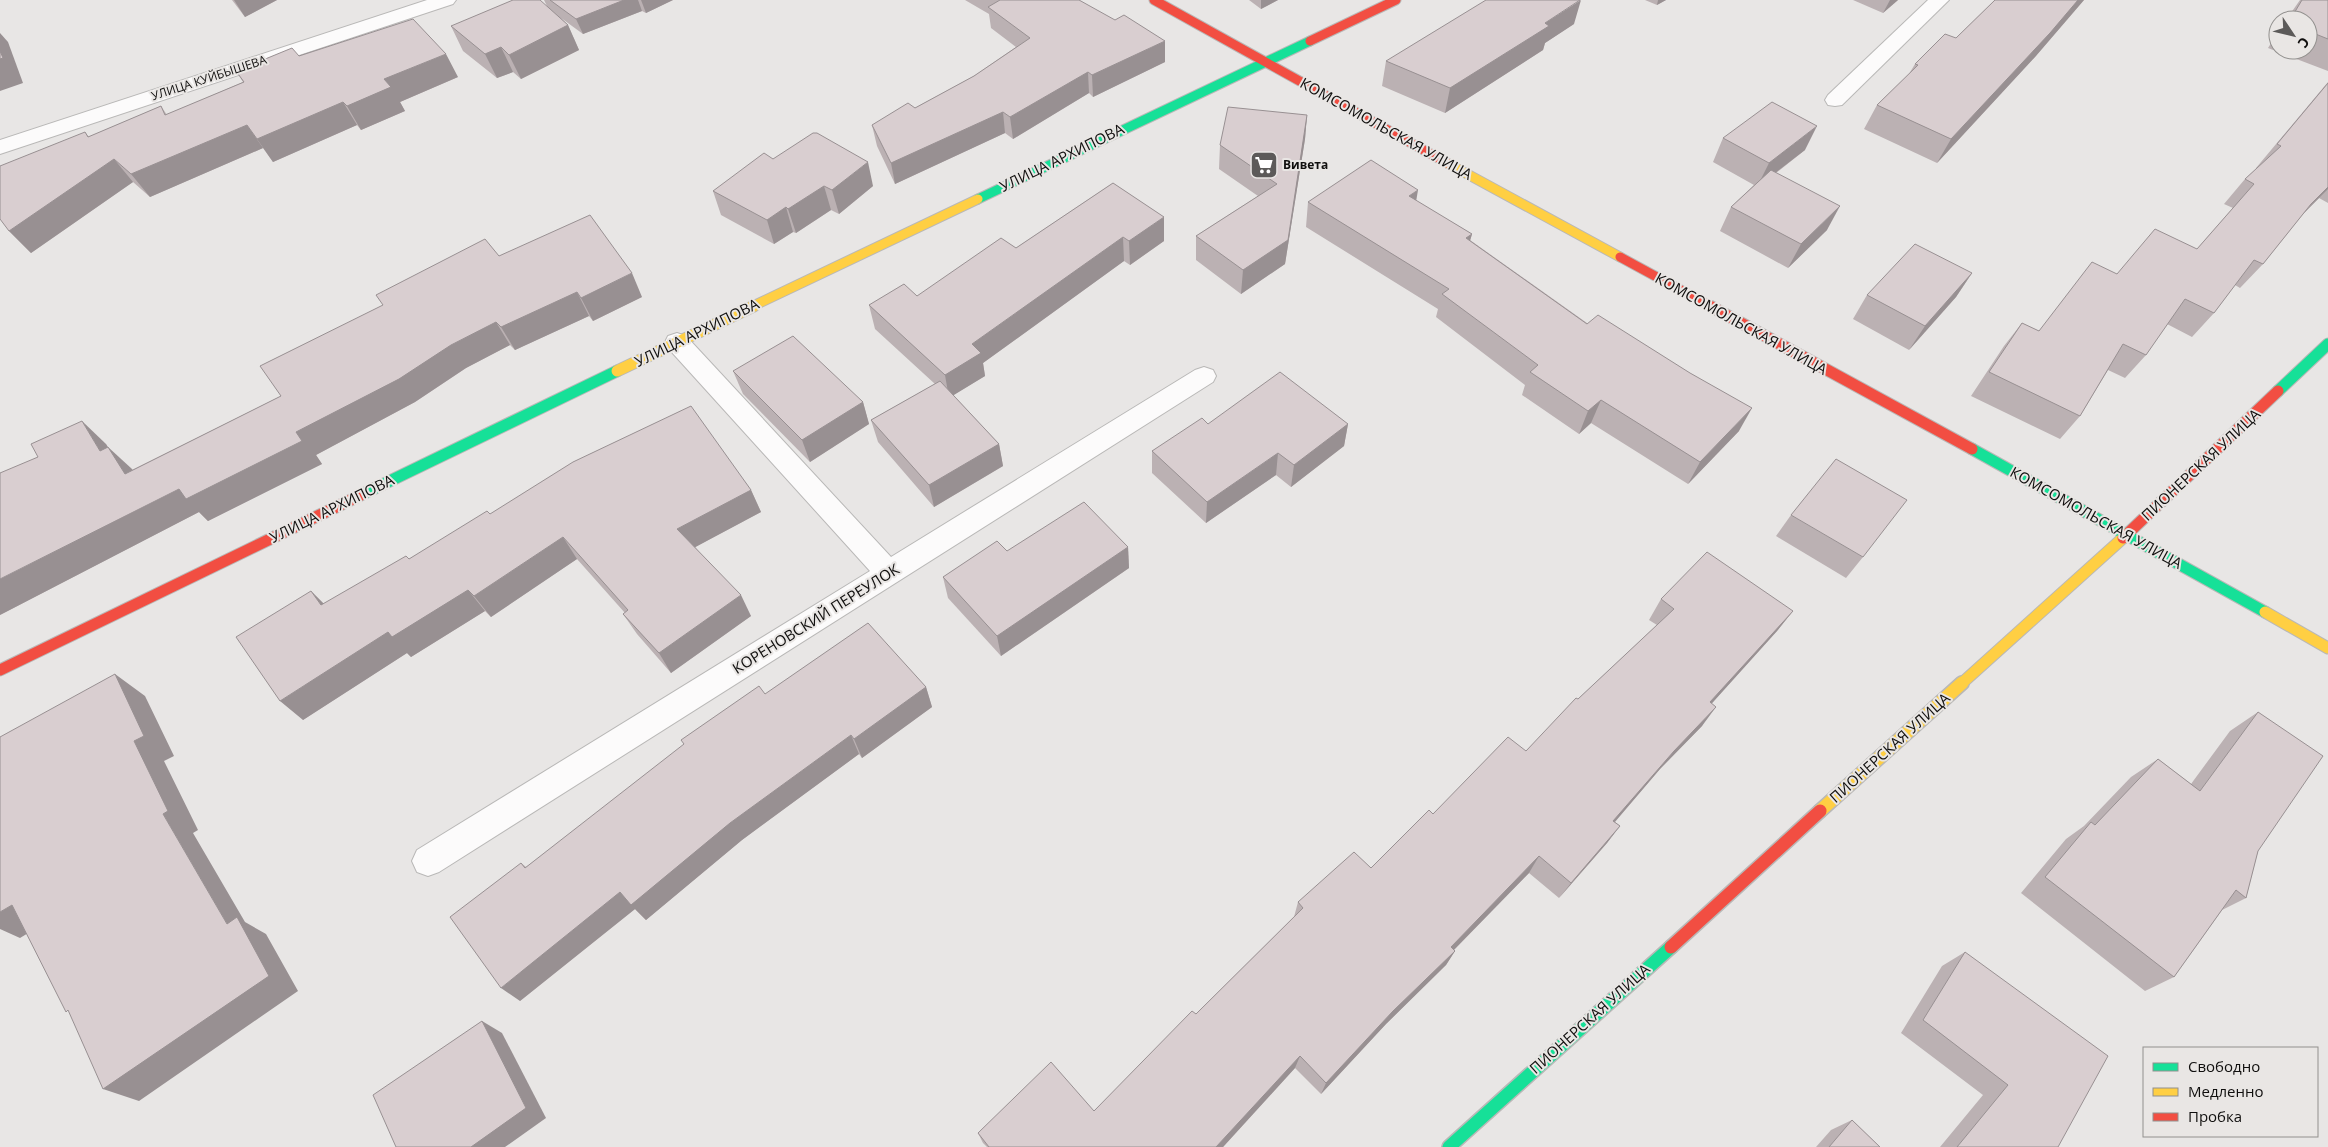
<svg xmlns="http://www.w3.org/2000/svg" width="2328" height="1147" font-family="'Open Sans',sans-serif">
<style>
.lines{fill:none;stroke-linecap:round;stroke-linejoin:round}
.street-casing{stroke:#b9b8b7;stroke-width:2}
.fast-far2-casing{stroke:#b9b8b7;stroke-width:11}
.fast-far1-casing{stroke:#b9b8b7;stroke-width:13}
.fast-casing{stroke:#b9b8b7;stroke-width:16}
.slow-far2-casing{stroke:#b9b8b7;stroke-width:11}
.slow-far1-casing{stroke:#b9b8b7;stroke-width:13}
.slow-casing{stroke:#b9b8b7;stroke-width:16}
.jam-far2-casing{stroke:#b9b8b7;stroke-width:11}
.jam-far1-casing{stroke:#b9b8b7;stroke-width:13}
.jam-casing{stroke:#b9b8b7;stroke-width:16}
.street{fill:#fcfbfb;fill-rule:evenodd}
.fast-far2{stroke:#16e098;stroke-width:9}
.fast-far1{stroke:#16e098;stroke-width:11}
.fast{stroke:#16e098;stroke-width:13}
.slow-far2{stroke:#ffcf43;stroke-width:9}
.slow-far1{stroke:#ffcf43;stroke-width:11}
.slow{stroke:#ffcf43;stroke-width:13}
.jam-far2{stroke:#f24e42;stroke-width:9}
.jam-far1{stroke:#f24e42;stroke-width:11}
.jam{stroke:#f24e42;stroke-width:13}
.wall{fill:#bbb1b3}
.shaded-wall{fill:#989092}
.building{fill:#d9ced0;stroke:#989092}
.labels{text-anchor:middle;stroke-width:4;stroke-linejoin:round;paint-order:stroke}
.far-street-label{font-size:12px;fill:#100f0e;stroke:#e9e6e4}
.far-poi-label{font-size:12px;font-weight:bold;fill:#100f0e;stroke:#e9e6e4;text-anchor:start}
.street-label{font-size:15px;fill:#100f0e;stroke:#e9e6e4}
</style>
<rect width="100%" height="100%" fill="#e8e6e5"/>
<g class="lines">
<g class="street-casing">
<g id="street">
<polygon points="427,0 456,0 453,4 0,154 0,140"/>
<polygon points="1928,0 1949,0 1842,105 1835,106 1828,105 1825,100 1828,95"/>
<polygon points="677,333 686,336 891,557 1195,370 1204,367 1213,370 1216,376 1213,382 439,872 428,876 417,872 412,861 417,850 870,571 668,348 665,342 668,336"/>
</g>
</g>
<g class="fast-far2-casing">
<polyline id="fast-far2" points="978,199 1310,41"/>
</g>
<g class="fast-far1-casing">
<g id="fast-far1">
<polyline points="2278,391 2328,344"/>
<polyline points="1972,449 2265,612"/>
<polyline points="363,494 617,371"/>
</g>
</g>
<g class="fast-casing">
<polyline id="fast" points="1449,1147 1671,947"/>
</g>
<g class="slow-far2-casing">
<g id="slow-far2">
<polyline points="1447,163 1620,257"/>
<polyline points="751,307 978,199"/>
</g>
</g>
<g class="slow-far1-casing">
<g id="slow-far1">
<polyline points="617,371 754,306"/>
<polyline points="2265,612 2328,648"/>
<polyline points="1961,684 2123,538"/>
</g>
</g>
<g class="slow-casing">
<polyline id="slow" points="1820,811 1962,683"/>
</g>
<g class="jam-far2-casing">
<g id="jam-far2">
<polyline points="1154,0 1447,163"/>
<polyline points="1310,41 1396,0"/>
<polyline points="1620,257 1712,307"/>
</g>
</g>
<g class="jam-far1-casing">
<g id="jam-far1">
<polyline points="1710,306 1972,449"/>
<polyline points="2123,538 2278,391"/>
<polyline points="0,670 363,494"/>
</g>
</g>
<g class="jam-casing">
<polyline id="jam" points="1671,947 1820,811"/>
</g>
<use href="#street" class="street"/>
<use href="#fast-far2" class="fast-far2"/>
<use href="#fast-far1" class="fast-far1"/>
<use href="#fast" class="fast"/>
<use href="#slow-far2" class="slow-far2"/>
<use href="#slow-far1" class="slow-far1"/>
<use href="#slow" class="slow"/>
<use href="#jam-far2" class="jam-far2"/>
<use href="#jam-far1" class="jam-far1"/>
<use href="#jam" class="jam"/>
</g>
<g class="wall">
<polygon points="232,0 277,0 245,17"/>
<polygon points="544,0 673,0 646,13 642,11 583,34 561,18 568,25 579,50 521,79 513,72 497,78 463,51 451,26 547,6"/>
<polygon points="965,0 1079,0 1165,62 1093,97 1089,93 1013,139 1005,133 895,184 877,146 872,125 915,108 974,76 1016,47 991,28 989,14"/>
<polygon points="1249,0 1278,0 1261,9"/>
<polygon points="1645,0 1666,0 1657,5"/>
<polygon points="1853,0 1898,0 1883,13"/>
<polygon points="1995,0 2084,0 2035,57 1937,163 1864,129 1877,105 1909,74 1915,64 1956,38"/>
<polygon points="2300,0 2328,0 2328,71 2268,48 2278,32 2278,50 2308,50 2308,20 2286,20"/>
<polygon points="1574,24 1545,43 1543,50 1445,113 1382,86 1386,61"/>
<polygon points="299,56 458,77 400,102 405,111 361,130 357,125 273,162 263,148 150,197 133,182 31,253 9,231 85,132 89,137 161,106 167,115 243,82 236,71"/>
<polygon points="2328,82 2328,203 2319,198 2303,214 2263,264 2240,288 2235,285 2214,313 2192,337 2167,324 2146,355 2125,378 2108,370 2080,416 2060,439 1971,396 2004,346 2022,323 2039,331 2117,274 2197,249 2233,208 2224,204 2245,179 2256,169 2256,168"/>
<polygon points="1307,115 1305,139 1285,264 1241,294 1196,260 1196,236 1258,196 1219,169 1220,145"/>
<polygon points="1723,138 1805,150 1776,173 1827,230 1788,268 1720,231 1731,207 1754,185 1713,162"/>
<polygon points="773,159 873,186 839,214 831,210 796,233 793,232 774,244 721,215 713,191"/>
<polygon points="1113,183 1164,241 1130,265 1124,261 983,363 985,376 953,395 999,444 1003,466 934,507 878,442 871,420 935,384 875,329 869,305 917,296 1016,248"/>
<polygon points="1416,201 1472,234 1470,240 1739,431 1688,484 1591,423 1579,434 1522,395 1525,385 1436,317 1438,309 1306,227 1308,202"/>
<polygon points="499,256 642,297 593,321 589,316 515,350 510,345 466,368 415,402 316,455 322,464 208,521 199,512 0,615 106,444 107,447 132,470 281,396"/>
<polygon points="1972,273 1956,297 1909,350 1853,319 1867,295"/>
<polygon points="733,371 863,402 869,424 810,462 743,394"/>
<polygon points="1208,424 1348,424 1344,446 1291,487 1276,475 1206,523 1152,473 1152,451"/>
<polygon points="751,490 761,512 695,547 751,616 671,673 637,634 623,614 625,613 577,559 491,617 485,611 411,657 407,653 303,720 311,591 324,604 409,559 490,514"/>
<polygon points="1791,515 1863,557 1846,578 1776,536"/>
<polygon points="1128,547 1129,568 1001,656 948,598 943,577"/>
<polygon points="1661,599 1793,611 1777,631 1711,704 1702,726 1660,769 1615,822 1620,826 1607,843 1559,898 1529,873 1454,950 1455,951 1446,965 1386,1024 1321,1094 1295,1068 1223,1147 987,1147 983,1143 978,1133 1094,1111 1196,1014 1294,917 1298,902 1371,868 1433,814 1526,751 1578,699 1657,625 1649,620"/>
<polygon points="926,687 932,707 862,758 859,754 742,840 646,920 635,909 520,1001 521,863 526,867 765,694"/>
<polygon points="2258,712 2258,851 2246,898 2222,910 2174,977 2145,991 2021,893 2066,839 2084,826 2131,777 2158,759 2191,784 2230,731"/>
<polygon points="1965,952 2058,1147 1940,1147 1983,1095 1901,1033 1942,966"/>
<polygon points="1852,1120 1880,1147 1816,1147 1831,1130"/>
</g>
<g class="shaded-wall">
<polygon points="234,0 277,0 245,17"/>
<polygon points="624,0 638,0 642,11 583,34 576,19"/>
<polygon points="641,0 673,0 646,13"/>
<polygon points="1261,0 1278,0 1261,9"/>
<polygon points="1581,0 1574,24 1545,43 1543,50 1445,113 1450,88 1545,23"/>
<polygon points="1658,0 1666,0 1657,5"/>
<polygon points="1890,0 1898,0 1883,13"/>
<polygon points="2078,0 2084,0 2035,57 1937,163 1951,139"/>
<polygon points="568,25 579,50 521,79 509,55"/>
<polygon points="0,33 8,42 23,83 0,91"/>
<polygon points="1165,41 1165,62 1093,97 1092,75"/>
<polygon points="501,47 513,72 497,78 485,54"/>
<polygon points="446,54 458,77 400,102 405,111 361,130 347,106 384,79"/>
<polygon points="1088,72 1089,93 1013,139 1010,117"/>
<polygon points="343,102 357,125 273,162 257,139"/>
<polygon points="1003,112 1005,133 895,184 891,163"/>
<polygon points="1307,115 1305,139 1285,264 1241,294 1243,270"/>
<polygon points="247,125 263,148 150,197 131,174"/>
<polygon points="1817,126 1805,150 1757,187 1769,163"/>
<polygon points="114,159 133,182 31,253 9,231"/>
<polygon points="868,162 873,186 839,214 832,190"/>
<polygon points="824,186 831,210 796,233 788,209"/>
<polygon points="2328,187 2328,189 2288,229"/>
<polygon points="1418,190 1414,214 1409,196"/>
<polygon points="1840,206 1827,230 1788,268 1801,244"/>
<polygon points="786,207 793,232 774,244 767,220"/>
<polygon points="1164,217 1164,241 1130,265 1129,241"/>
<polygon points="1472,234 1465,258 1466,238"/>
<polygon points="1123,237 1124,261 983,363 985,376 949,398 945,375 972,344"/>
<polygon points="632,273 642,297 593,321 581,298"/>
<polygon points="1972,273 1956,297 1909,350 1925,326"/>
<polygon points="577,292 589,316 515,350 501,327"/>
<polygon points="496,322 510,345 466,368 415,402 316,455 322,464 208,521 199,512 0,615 0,579 179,489 296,432 451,345"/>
<polygon points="1601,400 1591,423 1579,434 1588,411"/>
<polygon points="863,402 869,424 810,462 802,440"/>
<polygon points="1752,408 1739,431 1688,484 1700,462"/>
<polygon points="82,421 106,444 124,473 100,451"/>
<polygon points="1348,424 1344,446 1291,487 1294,465"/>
<polygon points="999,444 1003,466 934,507 929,485"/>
<polygon points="108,447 132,469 149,496 125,474"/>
<polygon points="1278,453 1276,475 1206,523 1207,502"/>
<polygon points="751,490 761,512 688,551 677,529"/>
<polygon points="563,537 577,559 491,617 474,596"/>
<polygon points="1128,547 1129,568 1001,656 997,636"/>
<polygon points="468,590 485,611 411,657 407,653 303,720 280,701 388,632"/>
<polygon points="311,591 332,612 321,605"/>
<polygon points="741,595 751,616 671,673 659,653"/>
<polygon points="1793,611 1777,631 1696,721 1710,702"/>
<polygon points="115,674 145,696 174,756 164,761 198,830 193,833 245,922 266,934 298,991 139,1101 103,1089 227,924 163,814 134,741"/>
<polygon points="926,687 932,707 862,758 854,739"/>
<polygon points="1716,707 1702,726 1660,769 1601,838 1613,821 1674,751"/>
<polygon points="851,735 859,754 742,840 646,920 635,909 520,1001 501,988 620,892 730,823"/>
<polygon points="1620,826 1607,843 1559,898 1571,883"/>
<polygon points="1539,856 1529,873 1443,961 1451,947"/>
<polygon points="12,905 48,921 20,938 0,929 0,912"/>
<polygon points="1455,951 1446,965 1386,1024 1321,1094 1326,1083 1393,1011"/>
<polygon points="482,1021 502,1033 546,1118 505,1147 471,1147"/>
<polygon points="1300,1056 1295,1068 1223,1147 1216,1147"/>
</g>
<g class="building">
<polygon points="513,0 540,0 568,25 509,55 501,47 485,54 451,26"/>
<polygon points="550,0 624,0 576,19"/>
<polygon points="1000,0 1079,0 1115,20 1124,15 1165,41 1092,75 1088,72 1010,117 1003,112 891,163 872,125 908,103 915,108 974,76 1030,38 988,7"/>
<polygon points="1486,0 1580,0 1545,23 1549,26 1450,88 1386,61"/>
<polygon points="1995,0 2078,0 2050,33 1951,139 1877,105 1918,65 1915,64 1945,34 1956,38"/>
<polygon points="2302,0 2328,0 2328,39 2308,31 2308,20 2290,20"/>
<polygon points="413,19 446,54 384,79 391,87 347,106 343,102 257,139 247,125 131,174 114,159 9,231 0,219 0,166 85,132 88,137 161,106 165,115 244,82 236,71 292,48 299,56"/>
<polygon points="0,51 3,58 0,59"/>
<polygon points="2328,83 2328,187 2311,204 2263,264 2254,260 2214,313 2185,299 2146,355 2123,344 2080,416 1989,372 2022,323 2039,331 2092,262 2117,274 2155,229 2197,249 2254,184 2245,179 2281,146 2277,144"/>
<polygon points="1772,102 1817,126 1769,163 1723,138"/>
<polygon points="1228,107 1307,115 1288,240 1243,270 1196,236 1277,184 1220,145"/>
<polygon points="813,133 817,133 868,162 832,190 824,186 788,209 786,207 767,220 713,191 764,153 773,159"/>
<polygon points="1371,160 1418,190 1409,196 1472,234 1466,238 1587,324 1598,315 1690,373 1752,408 1700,462 1601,400 1588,411 1530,372 1538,365 1442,294 1449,289 1308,202"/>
<polygon points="1771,170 1840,206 1801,244 1731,207"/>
<polygon points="1113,183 1164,217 1129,241 1123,237 972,344 981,353 945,375 869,305 904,284 917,296 1001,238 1016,248"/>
<polygon points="590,215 632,273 581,298 577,292 501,327 496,322 451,345 399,379 296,432 302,441 186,499 179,489 0,579 0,473 38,457 31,444 82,421 100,451 108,447 125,474 281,396 260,366 383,305 376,295 485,239 499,256"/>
<polygon points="1915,244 1972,273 1925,326 1867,295"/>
<polygon points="793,336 863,402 802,440 733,371"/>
<polygon points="1280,372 1348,424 1294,465 1278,453 1207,502 1152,451 1202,418 1208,424"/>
<polygon points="940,381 999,444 929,485 871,420"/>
<polygon points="691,406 751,490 677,529 741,595 659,653 623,614 628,610 563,537 474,596 468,590 392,637 388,632 280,701 236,637 311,591 321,605 406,556 409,559 487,511 490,514 573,462"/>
<polygon points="1836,459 1907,500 1863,557 1791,515"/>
<polygon points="1084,502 1128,547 997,636 943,577 997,541 1007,551"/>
<polygon points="1707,552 1793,611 1710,702 1716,707 1674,751 1613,821 1620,826 1571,883 1539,856 1451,947 1455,951 1393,1011 1326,1083 1300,1056 1216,1147 989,1147 978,1133 1051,1062 1094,1111 1192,1011 1196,1014 1303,908 1298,902 1354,852 1371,868 1429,810 1433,814 1508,737 1526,751 1576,698 1578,699 1674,609 1661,599"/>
<polygon points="868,623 926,687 854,739 851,735 730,823 631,905 620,892 501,988 450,917 521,863 525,868 684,744 681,740 759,686 765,694"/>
<polygon points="115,674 144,736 134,741 168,811 163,814 227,924 237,917 269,976 103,1089 68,1010 66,1012 12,905 0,912 0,737"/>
<polygon points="2258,712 2323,756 2258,851 2246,898 2236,890 2174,977 2045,877 2091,822 2095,825 2158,759 2200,791"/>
<polygon points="1965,952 2108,1056 2058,1147 1957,1147 2008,1085 1923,1020"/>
<polygon points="482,1021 526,1108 471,1147 396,1147 373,1095"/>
<polygon points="1852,1120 1880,1147 1829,1147"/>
</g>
<defs>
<g id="supermarket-square" transform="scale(1.4375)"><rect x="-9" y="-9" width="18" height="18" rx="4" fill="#5c5a59" stroke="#e9e6e4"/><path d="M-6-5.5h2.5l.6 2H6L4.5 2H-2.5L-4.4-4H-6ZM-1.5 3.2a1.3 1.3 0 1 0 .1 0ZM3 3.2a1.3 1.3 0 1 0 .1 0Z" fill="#fff"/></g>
</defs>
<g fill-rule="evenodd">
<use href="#supermarket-square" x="1264" y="165"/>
</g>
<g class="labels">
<g class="far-street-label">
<text transform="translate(209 78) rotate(-18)" y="4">УЛИЦА КУЙБЫШЕВА</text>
</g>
<g class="far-poi-label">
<text x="1283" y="169">Вивета</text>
</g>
<g class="street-label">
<text transform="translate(1386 129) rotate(29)" y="5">КОМСОМОЛЬСКАЯ УЛИЦА</text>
<text transform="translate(1062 158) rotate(-26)" y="5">УЛИЦА АРХИПОВА</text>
<text transform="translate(1741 324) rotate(29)" y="5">КОМСОМОЛЬСКАЯ УЛИЦА</text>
<text transform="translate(697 333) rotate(-26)" y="5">УЛИЦА АРХИПОВА</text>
<text transform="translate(2201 465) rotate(-43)" y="5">ПИОНЕРСКАЯ УЛИЦА</text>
<text transform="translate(332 509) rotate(-26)" y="5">УЛИЦА АРХИПОВА</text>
<text transform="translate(2096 518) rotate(29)" y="5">КОМСОМОЛЬСКАЯ УЛИЦА</text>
<text transform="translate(816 619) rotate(-32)" y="5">КОРЕНОВСКИЙ ПЕРЕУЛОК</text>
<text transform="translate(1890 748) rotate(-42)" y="5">ПИОНЕРСКАЯ УЛИЦА</text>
<text transform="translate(1590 1019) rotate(-42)" y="5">ПИОНЕРСКАЯ УЛИЦА</text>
</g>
</g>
<rect x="2143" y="1047" width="175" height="90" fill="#e9e6e4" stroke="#92908e"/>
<rect x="2153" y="1063" width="25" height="8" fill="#16e098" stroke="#92908e"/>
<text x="2188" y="1072" font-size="15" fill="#100f0e">Свободно</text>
<rect x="2153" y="1088" width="25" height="8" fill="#ffcf43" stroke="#92908e"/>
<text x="2188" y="1097" font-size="15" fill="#100f0e">Медленно</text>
<rect x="2153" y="1113" width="25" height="8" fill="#f24e42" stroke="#92908e"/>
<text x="2188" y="1122" font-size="15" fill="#100f0e">Пробка</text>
<g transform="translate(2293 35) rotate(125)"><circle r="24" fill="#e9e6e4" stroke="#92908e"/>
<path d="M0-4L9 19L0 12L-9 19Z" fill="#5c5a59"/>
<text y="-8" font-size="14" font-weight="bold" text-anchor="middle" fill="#100f0e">С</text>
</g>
</svg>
